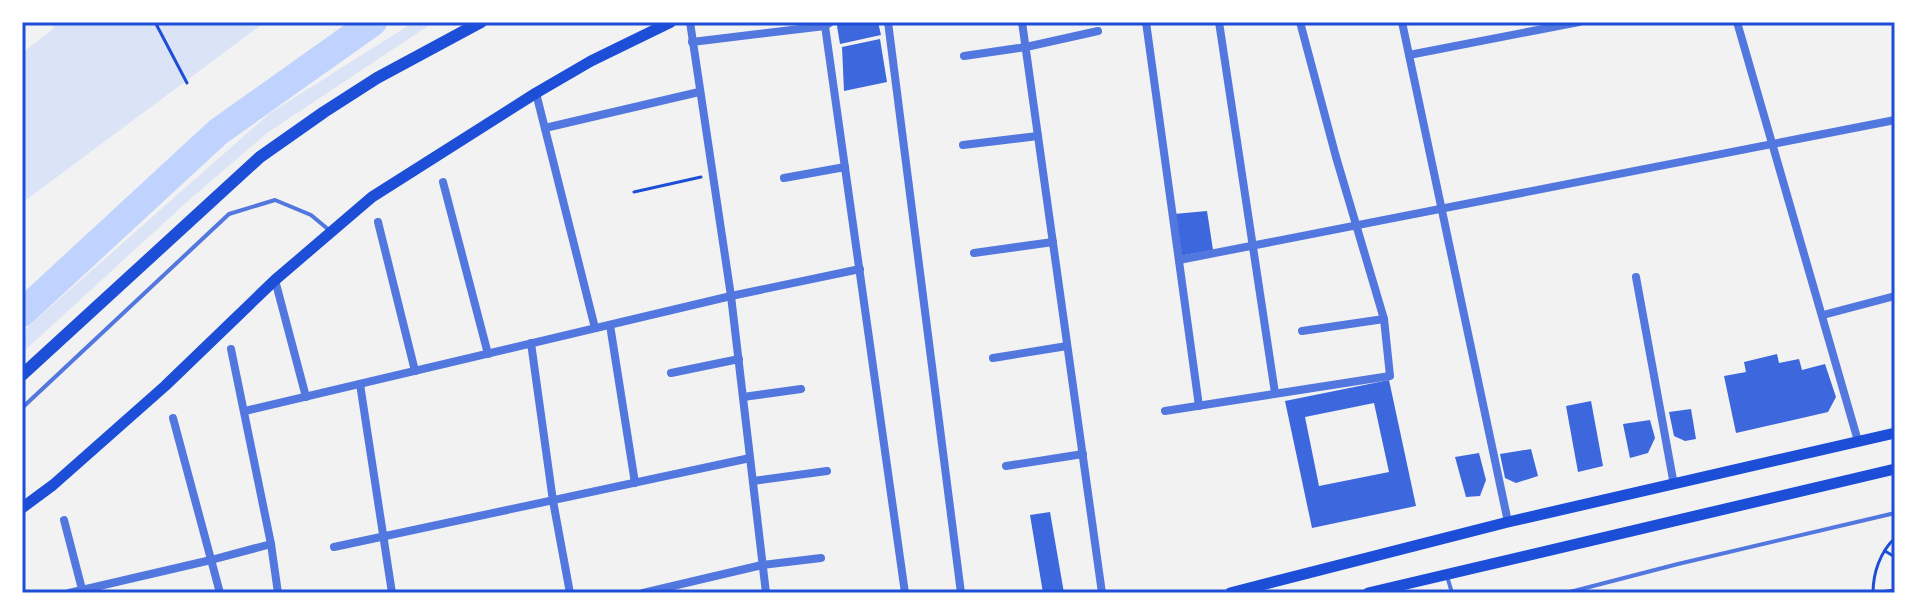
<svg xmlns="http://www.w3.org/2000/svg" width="1917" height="615" font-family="'Varela Round',sans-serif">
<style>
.green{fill:#dbe4f7}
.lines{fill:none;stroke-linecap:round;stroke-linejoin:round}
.river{stroke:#bfd3fe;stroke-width:28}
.building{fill:#3d67dc;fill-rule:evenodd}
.path{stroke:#1d4ed8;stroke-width:3}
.service{stroke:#5277de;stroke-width:4}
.minor{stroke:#5277de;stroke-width:8}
.secondary{stroke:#1d4ed8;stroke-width:11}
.primary{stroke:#1d4ed8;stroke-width:12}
.neatline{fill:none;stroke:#1d4ed8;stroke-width:3}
</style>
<rect width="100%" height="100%" fill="#f2f2f2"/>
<g class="green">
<polygon points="50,22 265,22 22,203 22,53 54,28"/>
<polygon points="414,22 434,22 267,133 189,200 22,353 22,332 270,113"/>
</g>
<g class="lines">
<polyline class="river" points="22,313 218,132 373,22"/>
</g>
<g class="building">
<polygon points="840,22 878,22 881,35 840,44 837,26"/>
<polygon points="880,39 887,82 844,91 842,47"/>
<polygon points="1207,211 1213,250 1179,256 1174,214"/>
<polygon points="1777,354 1779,363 1799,359 1802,370 1825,364 1836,397 1828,412 1736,433 1724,376 1746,372 1744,362"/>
<path d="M1389 380 1416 506 1312 528 1285 401ZM1374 403 1389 472 1319 486 1305 417Z"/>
<polygon points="1591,401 1603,466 1578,472 1566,406"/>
<polygon points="1691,409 1696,439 1685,441 1674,436 1669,412"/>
<polygon points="1650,420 1655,438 1648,453 1630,458 1623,424"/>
<polygon points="1531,449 1538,476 1516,483 1505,478 1500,454"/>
<polygon points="1479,453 1486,480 1480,496 1466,497 1455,457"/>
<polygon points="1050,512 1064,593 1043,593 1030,515"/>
</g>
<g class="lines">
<g class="path">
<polyline points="155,22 187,83"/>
<polyline points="634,192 701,177"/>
<path d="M1895 538C1880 552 1873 573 1873 593L1895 590"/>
<polyline points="1885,551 1895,557"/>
</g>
<g class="service">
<polyline points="22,408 229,214 275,200 311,215 329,230"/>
<polyline points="1447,576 1452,593"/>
<polyline points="1566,593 1678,564 1895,513"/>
</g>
<g class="minor">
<polyline points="690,22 731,296 766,593"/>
<polyline points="888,22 961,593"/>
<polyline points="1022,22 1102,593"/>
<polyline points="1146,22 1199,406"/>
<polyline points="1219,22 1275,393"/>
<polyline points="1402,22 1508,522"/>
<polyline points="1737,22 1858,441"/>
<polyline points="825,26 905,593"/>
<polyline points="692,42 825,26 831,22"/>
<polyline points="1409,55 1579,22"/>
<polyline points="964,56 1026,47 1098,31"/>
<polyline points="536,93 595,328"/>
<polyline points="545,128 699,92"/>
<polyline points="963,145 1038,136"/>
<polyline points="784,178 845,167"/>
<polyline points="443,182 488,354"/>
<polyline points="378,222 415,371"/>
<polyline points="974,253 1053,242"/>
<polyline points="1179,260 1895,120"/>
<polyline points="1636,277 1674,485"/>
<polyline points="275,280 306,397"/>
<polyline points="1823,315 1895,296"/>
<polyline points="610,325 635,483"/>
<polyline points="1302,331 1384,319"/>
<polyline points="531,343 553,501 570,593"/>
<polyline points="231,349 271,544 278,593"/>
<polyline points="993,358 1067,346"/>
<polyline points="671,373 739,359"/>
<polyline points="360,384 392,593"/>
<polyline points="743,397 801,389"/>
<polyline points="245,411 731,296 860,269"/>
<polyline points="1165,411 1390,376 1384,319 1336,157 1300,22"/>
<polyline points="173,418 220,593"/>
<polyline points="1006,466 1083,454"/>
<polyline points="753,481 827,471"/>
<polyline points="64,520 83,593"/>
<polyline points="334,547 750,458"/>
<polyline points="69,593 211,560 271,544"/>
<polyline points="643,593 762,565 821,558"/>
</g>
<g class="secondary">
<polyline points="22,508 53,485 165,386 275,280 372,197 536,93 591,61 671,22"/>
<polyline points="1230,593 1508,522 1895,433"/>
<polyline points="1368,593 1895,469"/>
</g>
<polyline class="primary" points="22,375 260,157 324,112 377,78 481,22"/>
</g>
<rect width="1917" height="615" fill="none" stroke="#ffffff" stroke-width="48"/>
<rect x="24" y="24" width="1869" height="567" class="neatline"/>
</svg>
